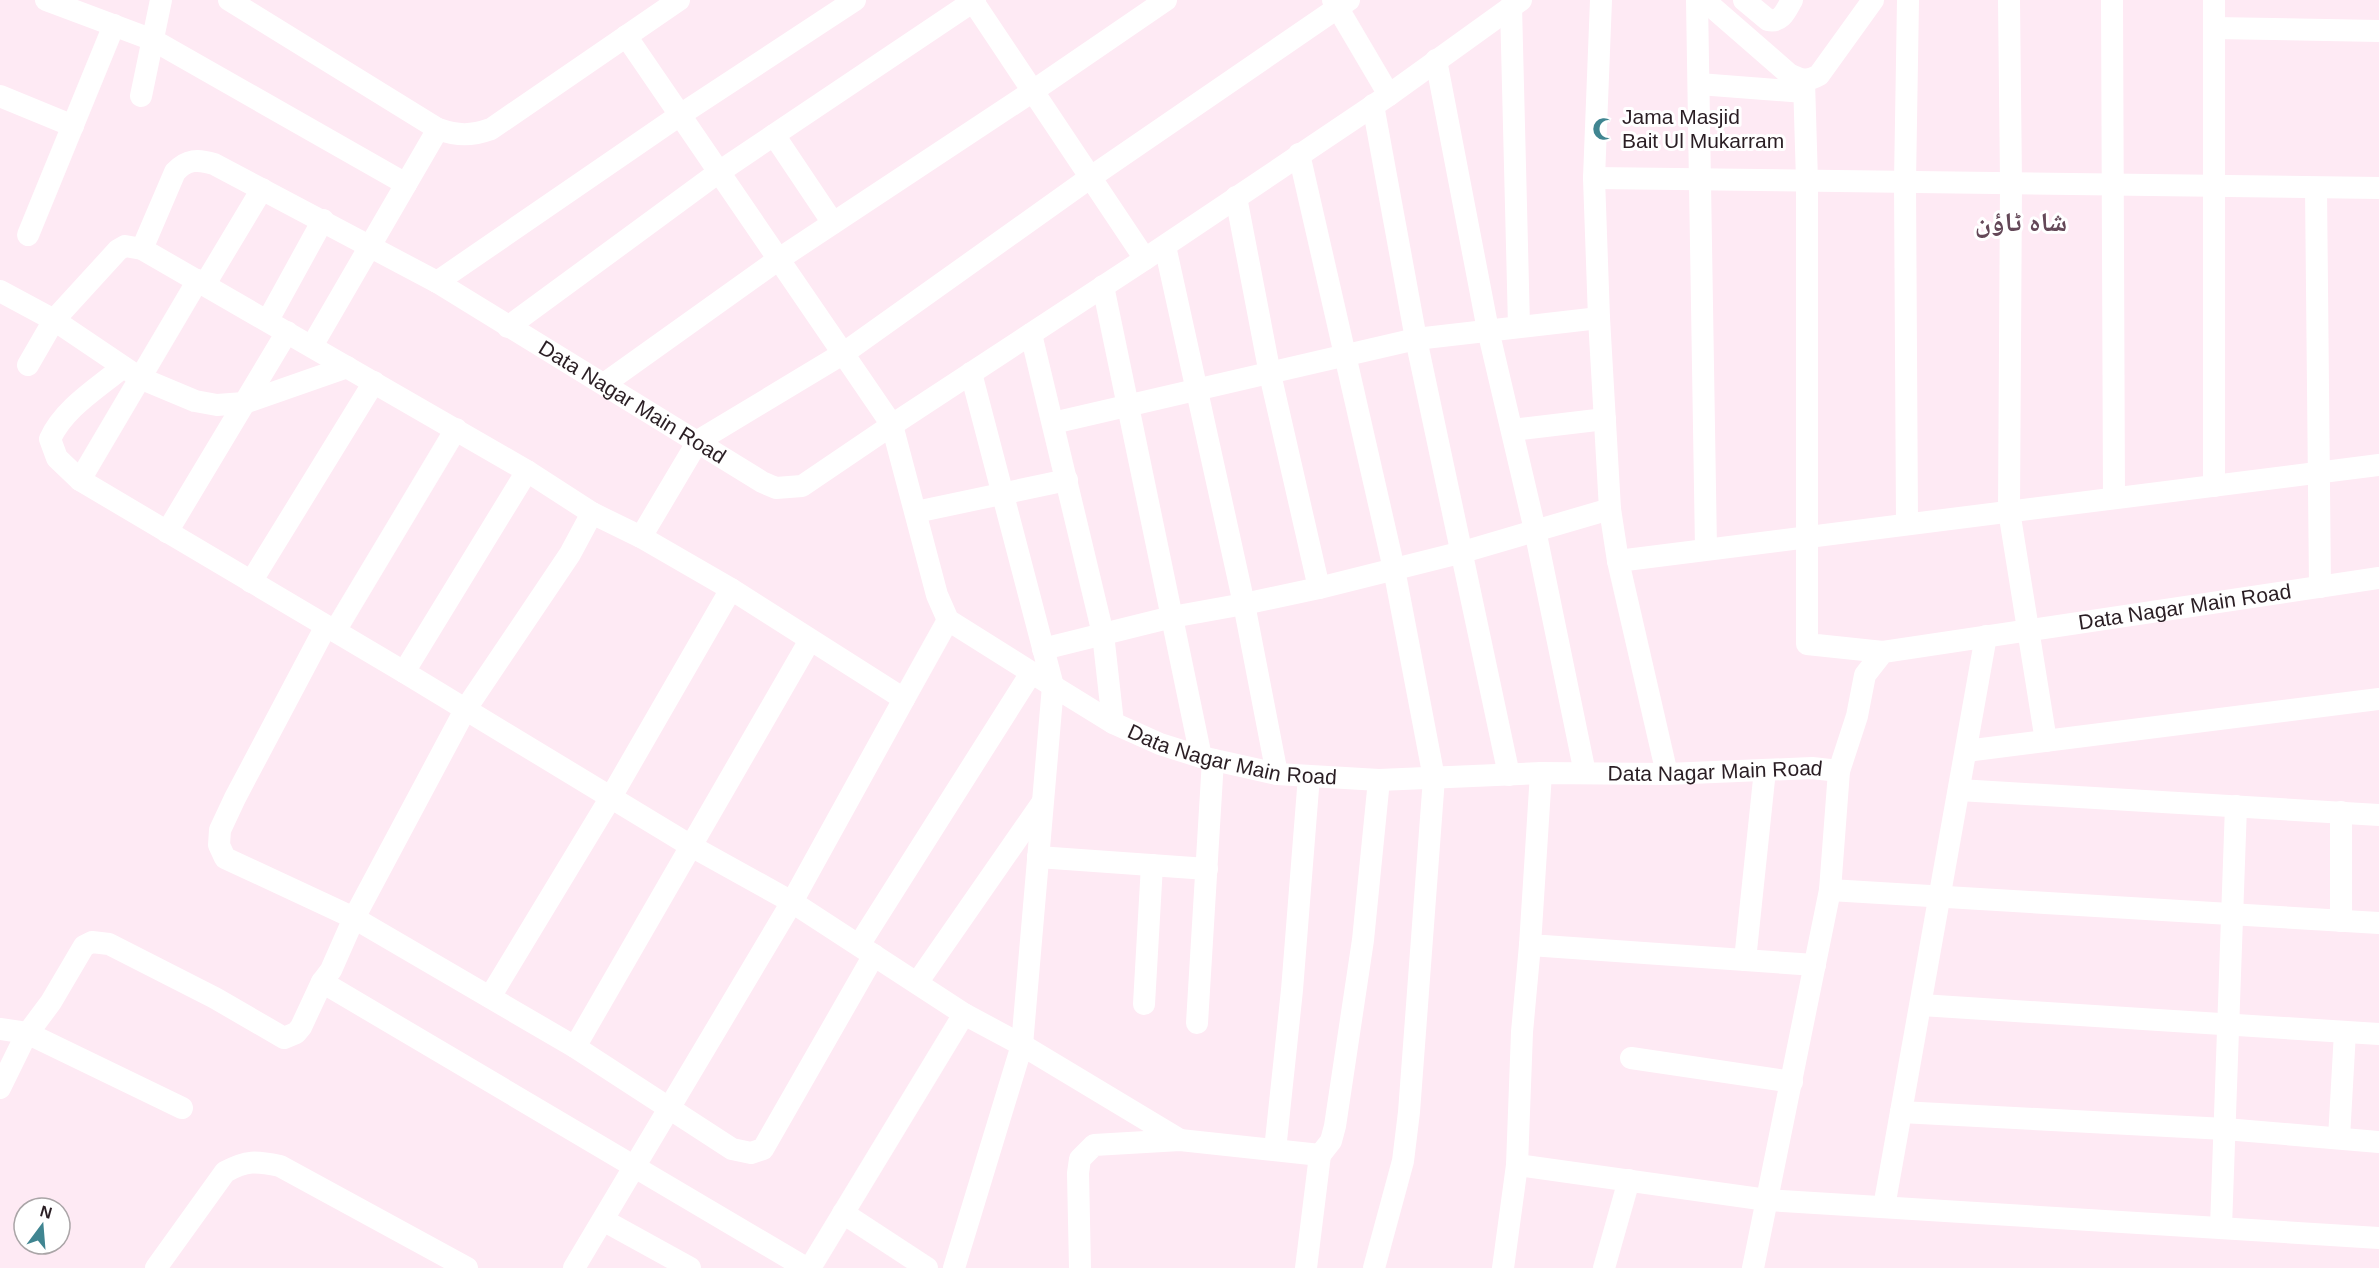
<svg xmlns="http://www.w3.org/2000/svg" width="2379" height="1268" font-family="Arial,'Noto Naskh Arabic',sans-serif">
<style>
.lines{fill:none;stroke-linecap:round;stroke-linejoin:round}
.minor{stroke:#fff;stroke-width:22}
.labels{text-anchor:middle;stroke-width:6;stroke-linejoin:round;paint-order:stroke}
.poi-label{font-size:21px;fill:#2a1e24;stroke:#fff;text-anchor:start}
.street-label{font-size:21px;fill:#2a1e24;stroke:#fff}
.district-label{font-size:27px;font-weight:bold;fill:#644858;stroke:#fff}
</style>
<rect width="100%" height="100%" fill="#feeaf4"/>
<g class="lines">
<g class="minor">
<polyline points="46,0 153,40 406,184"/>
<polyline points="229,0 438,129 312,346"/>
<polyline points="972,0 1145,259 1389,95 1521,0"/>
<polyline points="1333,0 1389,95"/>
<polyline points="1601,0 1594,178 1599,318 1610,509 1618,561 1667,774"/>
<polyline points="1697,0 1706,549"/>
<path d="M1704 0 1789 74C1801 80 1807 82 1819 75L1873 0"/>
<path d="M1744 0 1768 20C1782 23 1786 10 1792 0"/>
<polyline points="2009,0 2011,183 2009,511 2046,741"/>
<polyline points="2112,0 2114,498"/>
<polyline points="1511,6 1519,326"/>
<polyline points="2214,28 2379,31"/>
<polyline points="626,36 892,425 1145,259"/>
<polyline points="1436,60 1488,330 1535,530 1585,773"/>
<polyline points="1804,81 1807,181 1807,644 1883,652"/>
<polyline points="1699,84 1804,92"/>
<polyline points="0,96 73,126"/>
<polyline points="141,96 161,0"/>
<polyline points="1373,105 1416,339 1509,775"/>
<path d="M438 129C458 136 471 136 491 129L679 0"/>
<polyline points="774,135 833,223"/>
<polyline points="1299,154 1394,569 1434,778 1409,1112 1403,1161 1374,1268"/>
<polyline points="1594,178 2379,188"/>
<polyline points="2316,188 2320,587"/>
<polyline points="1236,197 1270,374 1319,588"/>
<polyline points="28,235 114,25"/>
<polyline points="1165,246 1244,604 1277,774"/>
<path id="s1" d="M142 249 175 172C187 159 198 159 214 164L437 282 762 482 776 488 802 486 892 425 937 595 948 620 1053 686 971 373"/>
<polyline points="437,282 680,115 855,0"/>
<polyline points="205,284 262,189"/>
<polyline points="1103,286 1201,757"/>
<polyline points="0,291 54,320 140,378 195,401 217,405 244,403 347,367"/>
<polyline points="268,320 323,220"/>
<polyline points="508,327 719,172 975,0"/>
<polyline points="1031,334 1103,634 1113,723"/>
<polyline points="28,365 54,320 118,250 125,246 142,249 527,471 592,513 641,537 731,589 904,699 792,902 574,1268"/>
<path id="s2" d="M123 367C98 388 64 408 50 439L57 458 80 480 404 672 691 846 792 902 964 1014 1022 1045 1053 686 1113 723 1160 744 1201 757 1277 774 1379 780 1541 773 1667 774 1812 768 1839 771 1857 716 1865 675 1883 652 2379 578"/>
<polyline points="604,384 779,259 1033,91 1166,0"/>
<polyline points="1053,423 1416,339 1599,318"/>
<polyline points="1512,430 1605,419"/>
<polyline points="80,480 198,280"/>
<polyline points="2214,486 2214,0"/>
<polyline points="916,512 1067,480"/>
<polyline points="1907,524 1905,182 1908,0"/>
<polyline points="167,532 287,332"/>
<polyline points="641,537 698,441 844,353 1091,177 1349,0"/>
<polyline points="1618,561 2379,465"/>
<polyline points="251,582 374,382"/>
<polyline points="326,626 235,798 220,830 219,845 225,858 354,918 575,1047 732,1149 751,1153 763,1149 874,955"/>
<polyline points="335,631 456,429"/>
<polyline points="1043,649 1172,617 1244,604 1319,588 1463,552 1610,509"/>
<polyline points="404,672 527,471"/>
<polyline points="904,699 948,620"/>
<polyline points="1966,751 2379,699"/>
<polyline points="1541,773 1530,945 1815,965"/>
<polyline points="1959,790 2379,815"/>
<polyline points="2341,812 2341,921"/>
<polyline points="1038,857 1207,869"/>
<polyline points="1830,890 2379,923"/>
<polyline points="859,945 1031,673"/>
<polyline points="1745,960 1765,770"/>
<polyline points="322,982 806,1268"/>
<polyline points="917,983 1042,803"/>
<polyline points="490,997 611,797 731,589"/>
<polyline points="1144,1004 1152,865"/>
<polyline points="1921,1005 2379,1034"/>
<polyline points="1197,1023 1213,760"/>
<polyline points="0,1029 27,1033 182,1108"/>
<polyline points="575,1047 810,640"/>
<polyline points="1631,1058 1792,1082"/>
<polyline points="0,1088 25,1037 51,1002 84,946 92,942 109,944 215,998 284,1038 296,1033 301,1027 322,982 331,970 354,918 465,710 570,554 592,513"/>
<polyline points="1901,1112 2225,1129 2379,1142"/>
<polyline points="2339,1138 2345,1032"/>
<polyline points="1275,1150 1292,990 1309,776"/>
<polyline points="1517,1165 1767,1200 2379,1238"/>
<polyline points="1884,1207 1986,636"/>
<polyline points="843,1213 927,1268"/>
<polyline points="603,1220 690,1268"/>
<polyline points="2221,1227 2236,806"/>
<path d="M156 1268 225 1172C247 1160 256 1161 280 1166L467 1268"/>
<polyline points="810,1268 964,1014"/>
<polyline points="954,1268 1022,1045 1180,1140"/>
<polyline points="1080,1268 1078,1173 1080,1159 1094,1145 1180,1140 1320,1155 1331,1141 1335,1126 1363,940 1379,780"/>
<polyline points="1306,1268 1320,1155"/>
<polyline points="1503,1268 1517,1165 1522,1032 1530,945"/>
<polyline points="1604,1268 1629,1180"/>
<polyline points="1753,1268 1830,890 1839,771"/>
</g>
</g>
<defs>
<g id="mosque-bare" transform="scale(1.8)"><path d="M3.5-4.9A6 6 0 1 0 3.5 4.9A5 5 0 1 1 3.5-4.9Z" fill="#408591" stroke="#fff" stroke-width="2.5" paint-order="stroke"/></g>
</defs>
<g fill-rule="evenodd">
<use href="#mosque-bare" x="1604" y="129"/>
</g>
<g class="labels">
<g class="poi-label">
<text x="1622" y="124">Jama Masjid<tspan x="1622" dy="24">Bait Ul Mukarram</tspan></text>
</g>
<g class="street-label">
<text dy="7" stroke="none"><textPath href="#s1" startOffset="608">Data Nagar Main Road</textPath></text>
<text dy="7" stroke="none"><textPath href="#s2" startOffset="2854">Data Nagar Main Road</textPath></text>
<text dy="7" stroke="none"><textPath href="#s2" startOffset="1810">Data Nagar Main Road</textPath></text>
<text dy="7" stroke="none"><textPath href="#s2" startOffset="2296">Data Nagar Main Road</textPath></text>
</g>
<g class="district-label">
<text x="2021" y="231">شاہ ٹاؤن</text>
</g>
</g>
<g transform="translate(42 1226) rotate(16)"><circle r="28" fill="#ffffff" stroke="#aaa5a7" stroke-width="1.5"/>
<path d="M0-4.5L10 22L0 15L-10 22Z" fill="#408591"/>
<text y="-9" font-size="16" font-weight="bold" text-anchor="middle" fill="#2a1e24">N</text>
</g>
</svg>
